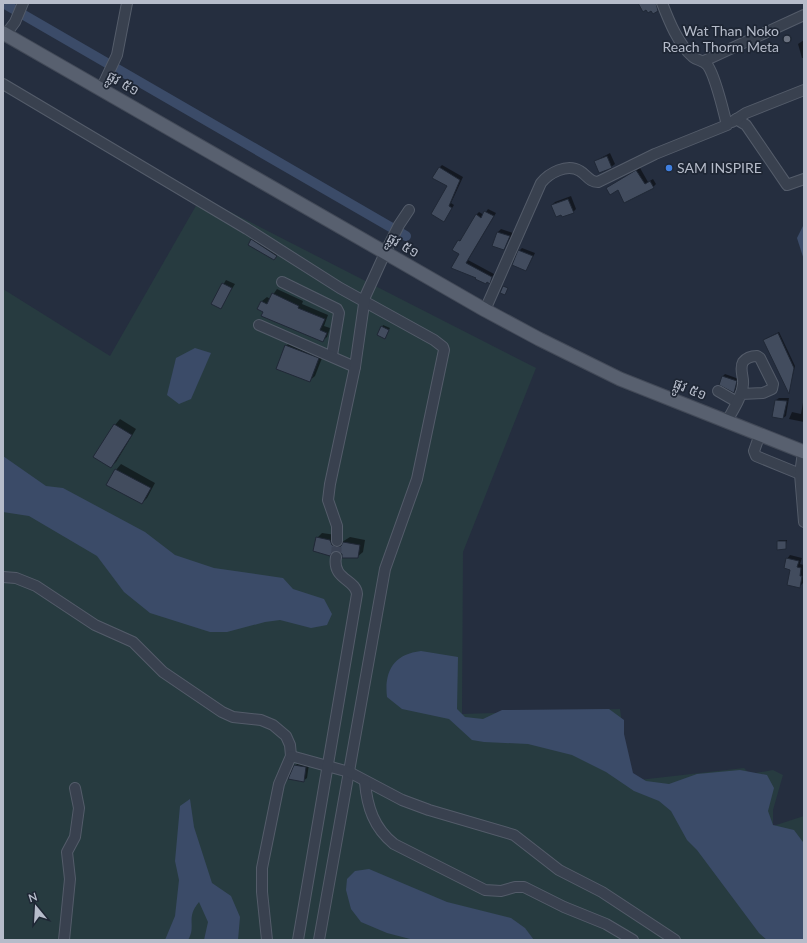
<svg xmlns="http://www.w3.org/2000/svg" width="807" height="943" font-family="Lato,'Noto Sans Khmer',sans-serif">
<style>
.green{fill:#273b40}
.water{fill:#3b4b68}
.shadow{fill:#0007}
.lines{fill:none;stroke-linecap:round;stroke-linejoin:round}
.canal{stroke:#3b4b68;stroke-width:10}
.building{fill:#424c5e;stroke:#202836}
.minor-tunnel{stroke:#3b4354;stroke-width:10;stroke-dasharray:10 5;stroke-linecap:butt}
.minor-casing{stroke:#545c6a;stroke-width:12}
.major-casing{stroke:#434a58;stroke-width:15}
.minor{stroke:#39414f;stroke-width:10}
.major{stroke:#58606f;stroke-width:13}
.worship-dot{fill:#6b7280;stroke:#1e2634;stroke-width:1.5}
.shop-dot{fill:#3f7fe0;stroke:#1e2634;stroke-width:1.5}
.labels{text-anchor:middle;stroke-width:3.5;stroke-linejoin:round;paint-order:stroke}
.poi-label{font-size:14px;fill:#b6bcca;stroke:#1e2634;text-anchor:end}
.street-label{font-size:14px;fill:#b6bcca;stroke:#1e2634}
</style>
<rect width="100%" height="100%" fill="#252e3f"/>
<polygon class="green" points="201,197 536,368 463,552 462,714 620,709 630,781 744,768 750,774 773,770 783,775 773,810 773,826 804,816 804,940 3,940 3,289 110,356"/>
<g class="water">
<polygon points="804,224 804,260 797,238"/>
<polygon points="195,348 211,353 191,399 179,404 167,395 176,358"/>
<polygon points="3,456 46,486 63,488 145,532 175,555 214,568 283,578 293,589 324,599 332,614 327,625 311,628 280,620 265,622 227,632 210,632 150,613 124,592 97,556 29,516 3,512"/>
<path d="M421 651 458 657 457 709 465 717 483 719 502 710 609 709 624 720V734L633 773 646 781 669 784 697 774 740 770 767 775 774 788 768 811 773 825 794 830 803 842 804 940H767L759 933 697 850 687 840 671 811 659 801 634 791 606 772 572 755 528 744 484 742 472 740 449 719 402 709 387 697C384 671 394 654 421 651Z"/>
<path d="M190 799 194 827 212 883 231 896 240 917 238 940H204L208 922 199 902C185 918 197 926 188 940H165L175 916 179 880 175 861 180 806Z"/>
<polygon points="369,869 447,902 511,918 525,928 534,940 414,940 387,933 361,922 351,909 346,890 347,879 355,871"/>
</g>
<g class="shadow">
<polygon points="804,40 804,58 802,58 798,44"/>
<polygon points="610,153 615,164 611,167 595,161"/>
<polygon points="442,165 463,177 451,203 454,205 444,221 448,186 439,168"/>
<polygon points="640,168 648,182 653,179 656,184 653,187 607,188"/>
<polygon points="571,196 576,209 573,212 552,205 555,202"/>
<polygon points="488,209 496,213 468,260 494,274 489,282 453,267 461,254 459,241 463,238 476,215 479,212 484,215"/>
<polygon points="501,229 513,233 504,249 493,246 498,232"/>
<polygon points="255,237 279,252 274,259 252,240"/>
<polygon points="522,248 535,253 526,270 519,251"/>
<polygon points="226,280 235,284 220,308 212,303"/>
<polygon points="277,289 303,301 302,304 328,315 324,326 330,328 327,337 322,341 258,308 262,301 267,297 270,299"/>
<polygon points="383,325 390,328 385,338 382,327"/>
<polygon points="779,332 795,366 789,392 765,339"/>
<polygon points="292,340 324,353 315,376 309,381 286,346"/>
<polygon points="725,374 739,379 737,389 734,392 722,377"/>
<polygon points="804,397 804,422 789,419 792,412 801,414"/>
<polygon points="779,398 789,398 786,416 783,418 776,400"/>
<polygon points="120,419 136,429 116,462 110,467 115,425"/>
<polygon points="121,464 155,483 147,498 142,503 116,470"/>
<polygon points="322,533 336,535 337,539 342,542 350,537 365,540 363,552 357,557 342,553 317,538"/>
<polygon points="779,540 787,540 785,548 778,541"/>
<polygon points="790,555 802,558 800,564 804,565 803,583 799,587 787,559"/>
<polygon points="299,762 309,764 307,778 303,781 295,766"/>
</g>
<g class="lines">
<polyline class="canal" points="3,3 406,236"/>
</g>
<g class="building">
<polygon points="638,3 656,3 658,11 653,14 651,11 648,13 646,10 643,12"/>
<polygon points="607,156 612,168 599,173 594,161"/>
<polygon points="439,167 460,180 449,206 452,208 444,222 431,214 447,186 432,178"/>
<polygon points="636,170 645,184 650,181 654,188 624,203 618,190 610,195 606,188"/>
<polygon points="568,199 574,213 562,217 561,215 556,217 551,205"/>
<polygon points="484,211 494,216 466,263 492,277 490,284 487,282 486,284 475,279 476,278 451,268 459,254 452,250 458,240 460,241 476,214 481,218"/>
<polygon points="497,232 510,236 504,250 492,246"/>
<polygon points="251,239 277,256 274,260 248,245"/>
<polygon points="518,250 533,256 526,271 512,265"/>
<polygon points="222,283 232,288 221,309 211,304"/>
<polygon points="503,286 508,288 505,295 500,293"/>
<polygon points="272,293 299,306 298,308 325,319 320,330 327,333 323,342 261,316 263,312 257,309 261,301 267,304"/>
<polygon points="381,326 389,330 385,339 377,335"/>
<polygon points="778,333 794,368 789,394 763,340"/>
<polygon points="285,345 319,358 310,382 276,369"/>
<polygon points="722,376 737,381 734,393 719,385"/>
<polygon points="775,400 787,401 783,419 772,417"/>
<polygon points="114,424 132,435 111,468 93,457"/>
<polygon points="115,469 151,488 142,504 106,485"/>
<polygon points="316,537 330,540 332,545 337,547 341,546 343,542 360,545 358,558 342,558 342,554 337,551 333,551 330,556 313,551"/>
<polygon points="777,541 786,541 786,549 777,550"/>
<polygon points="786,558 799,561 797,567 801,568 800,576 802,576 800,588 787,585 790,570 784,568"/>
<polygon points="294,765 306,767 304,782 288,779"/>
</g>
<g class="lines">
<polyline class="minor-tunnel" points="336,557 337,541"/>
<g class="minor-casing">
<g id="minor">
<polyline points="6,34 15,22 23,3"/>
<polyline points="704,61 804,15"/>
<polyline points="3,84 247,229 340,288 434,340 443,347 444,350 417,479 385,569 319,940"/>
<polyline points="101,89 117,55 127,3"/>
<polyline points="736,119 746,125 787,185 804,179"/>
<polyline points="732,122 746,113 804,90"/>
<polyline points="282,282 337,309 339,313 332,355"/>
<path d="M485 310 541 183C549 173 567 163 580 171 587 175 589 182 598 182L655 154 727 125C723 110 716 78 708 66 704 60 698 61 693 57 678 44 669 21 662 3"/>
<polyline points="259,325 355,367"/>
<polyline points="718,391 737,402"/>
<path d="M727 421C733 410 742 397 743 384 744 377 739 369 743 362 747 357 751 356 757 356L760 358 773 384 772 389 763 393 741 394"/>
<polyline points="760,434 754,451 756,456 800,474"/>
<polyline points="803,452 800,474 804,522"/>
<polyline points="337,541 337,526 328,500 330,484 355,367 365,297 385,253 399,225 409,210"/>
<polyline points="3,577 16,578 36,586 95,625 133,642 163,672 222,712 233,717 261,720 273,725 286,736 290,745 291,756 279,784 262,868 262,892 267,940"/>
<polyline points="291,756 349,772 402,800 429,810 514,835 559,870 602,892 675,940"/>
<path d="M365 782C367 807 374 828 394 844L485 890 501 891 515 887H524L564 907 606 924 633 940"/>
<polyline points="64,940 70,879 67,852 75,837 79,808 75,788"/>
<path d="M298 940 357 594C356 579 332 580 336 557"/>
</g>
</g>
<g class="major-casing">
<polyline id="major" points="3,33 485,310 539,339 620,379 804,452"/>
</g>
<use href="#minor" class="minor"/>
<use href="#major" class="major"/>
</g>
<circle class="worship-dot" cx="787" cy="39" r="4"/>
<circle class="shop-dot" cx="669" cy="168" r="4"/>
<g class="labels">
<g class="poi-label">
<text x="779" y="36">Wat Than Noko<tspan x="779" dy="16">Reach Thorm Meta</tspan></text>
<text x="677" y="173" text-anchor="start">SAM INSPIRE</text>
</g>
<g class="street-label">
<text transform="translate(123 83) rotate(30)" y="5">ផ្លូវ ៥១</text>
<text transform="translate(403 245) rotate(30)" y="5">ផ្លូវ ៥១</text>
<text transform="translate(690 389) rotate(22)" y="5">ផ្លូវ ៥១</text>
</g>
</g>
<rect width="807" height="943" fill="none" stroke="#b6bcca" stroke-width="8"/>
<g transform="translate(36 907) rotate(342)" stroke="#1e2634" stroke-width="3" paint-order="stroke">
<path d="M0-3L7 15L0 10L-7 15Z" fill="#b6bcca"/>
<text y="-6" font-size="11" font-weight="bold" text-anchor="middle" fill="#b6bcca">N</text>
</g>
</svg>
